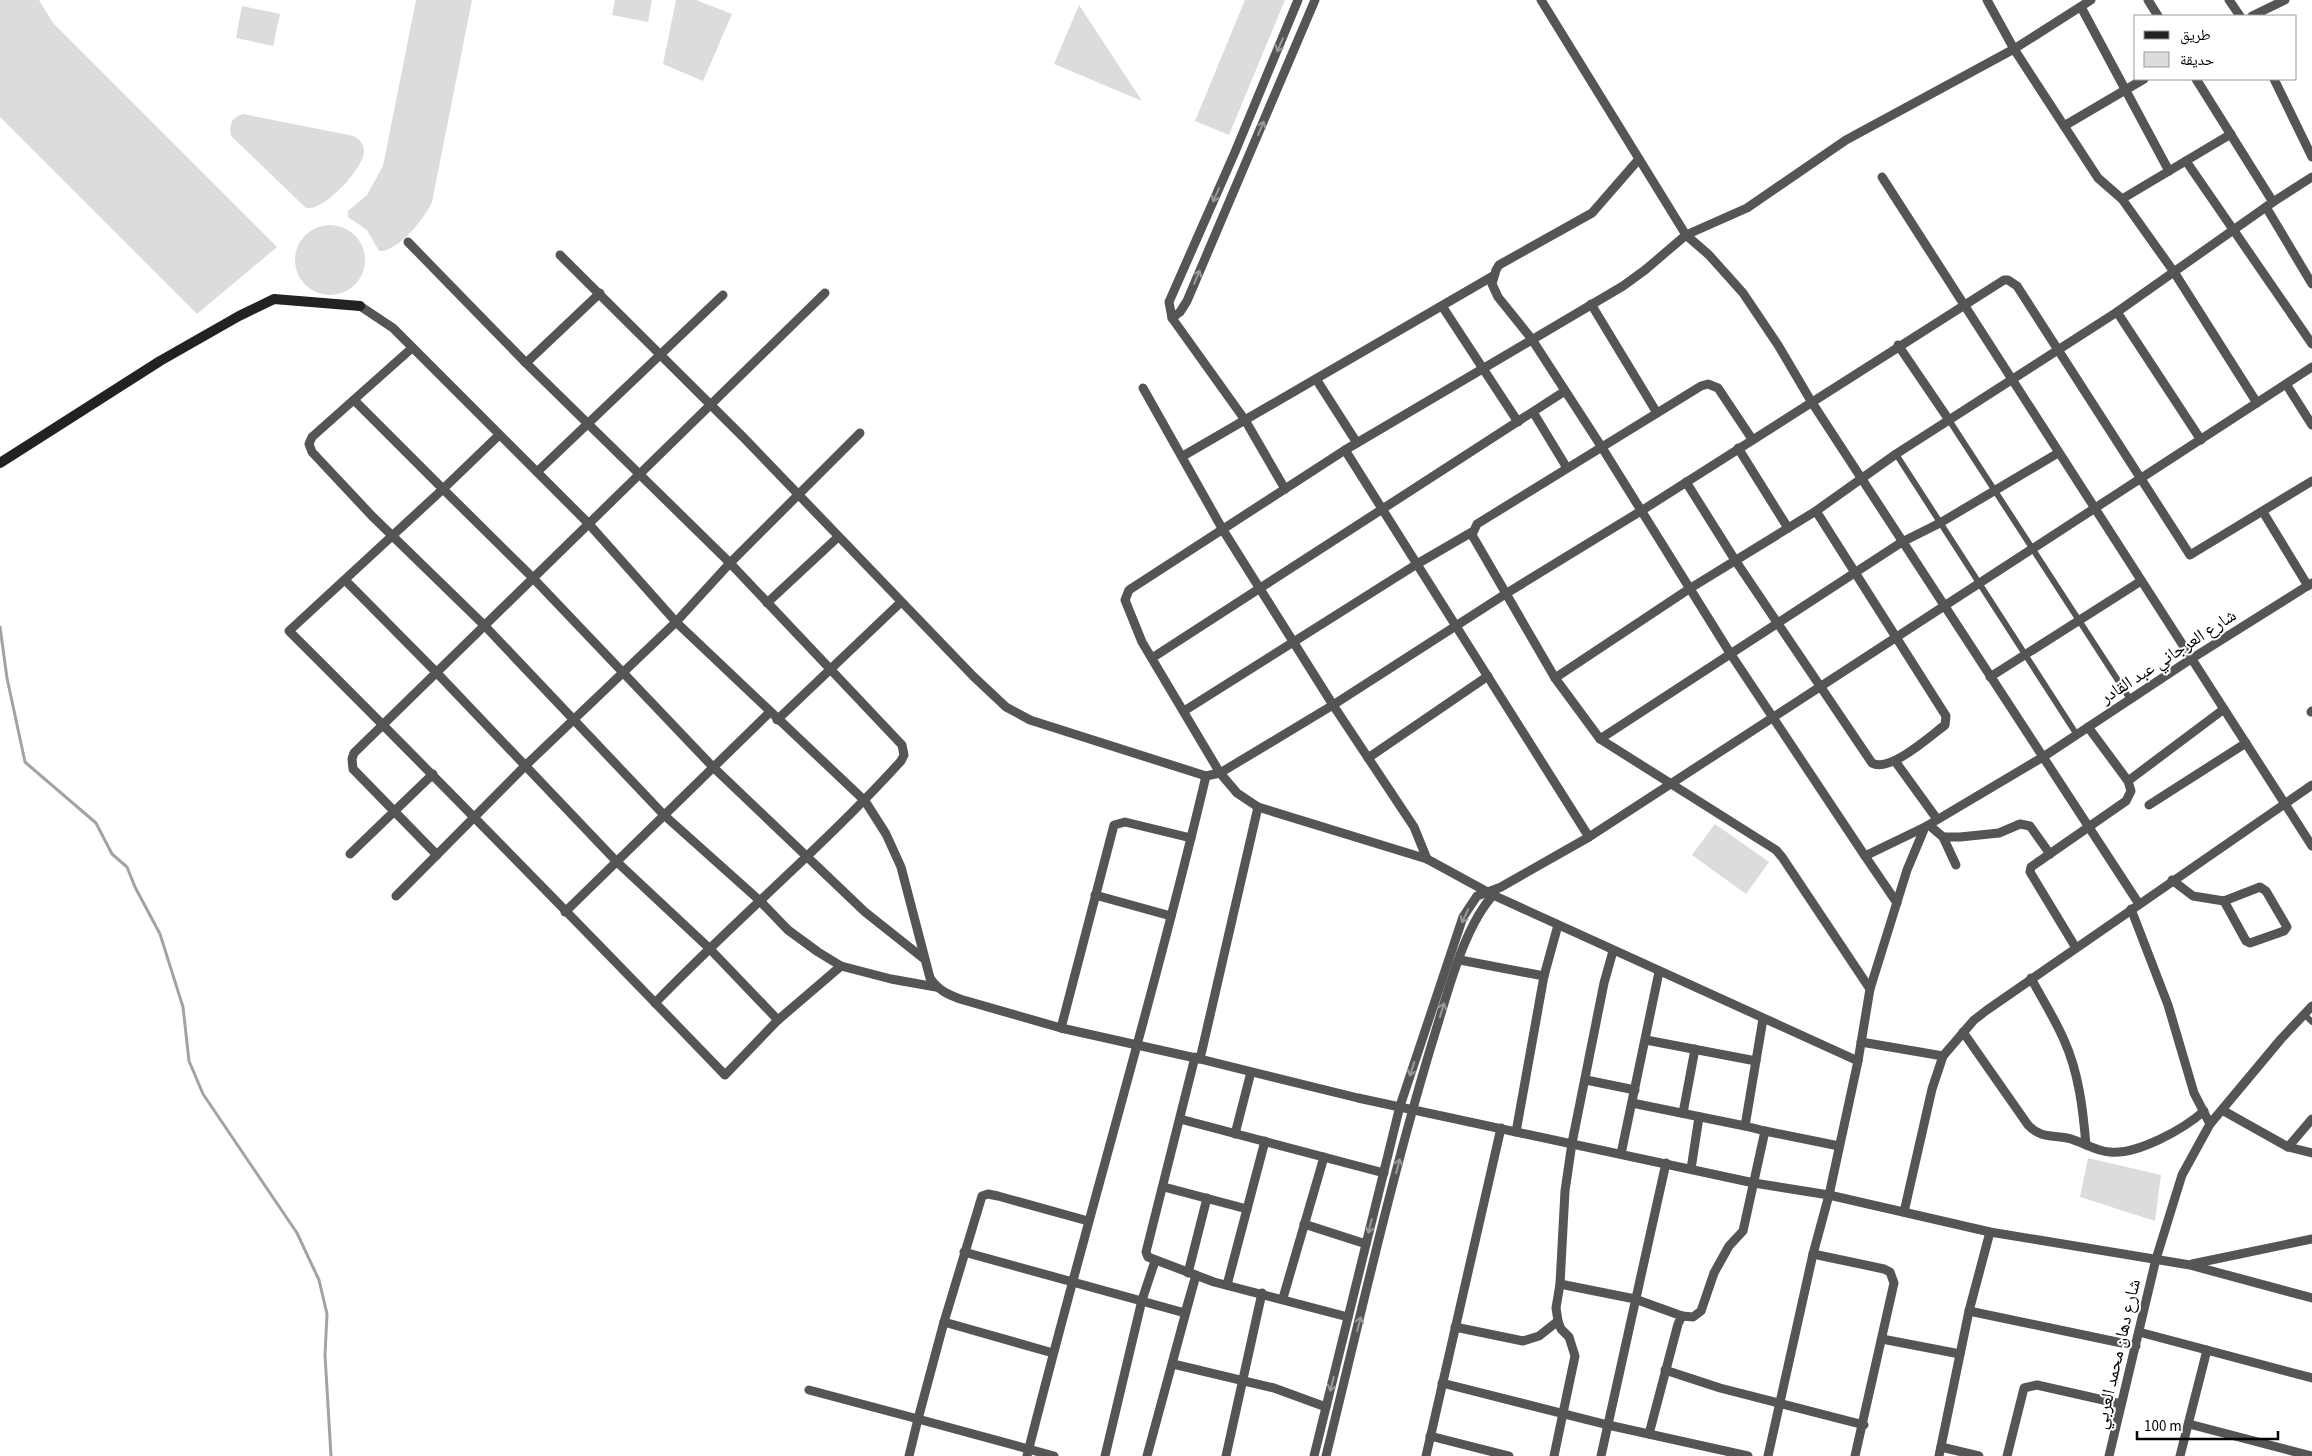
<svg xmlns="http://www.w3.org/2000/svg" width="2312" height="1456" font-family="'Source Sans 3','Noto Naskh Arabic',sans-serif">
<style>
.green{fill:#dcdcdc}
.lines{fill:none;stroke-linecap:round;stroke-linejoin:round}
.stream{stroke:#a3a3a3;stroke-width:3}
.pedestrian{stroke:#555;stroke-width:6}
.minor{stroke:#555;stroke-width:9}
.secondary{stroke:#222;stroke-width:10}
.oneway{stroke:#999}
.labels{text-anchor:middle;stroke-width:4;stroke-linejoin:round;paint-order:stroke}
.street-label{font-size:18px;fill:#000;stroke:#fff}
</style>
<rect width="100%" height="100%" fill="#fff"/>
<g class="green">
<polygon points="0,0 39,0 53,23 277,247 197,314 0,117"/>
<path d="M416 0H472L432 202C426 217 397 253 379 251L367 230 348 217V211L367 195 383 166Z"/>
<polygon points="615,0 652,0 648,22 612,15"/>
<polygon points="676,0 696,0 732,14 703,81 663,64"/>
<polygon points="1245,0 1285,0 1229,135 1195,121"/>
<polygon points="1079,5 1142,101 1054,64"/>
<polygon points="242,6 280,14 273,46 236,38"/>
<path d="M243 114 354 136C360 140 364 144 364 152 363 169 323 212 306 208L231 136C229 124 231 118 243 114Z"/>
<circle cx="330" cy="260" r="35"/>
<polygon points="1715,824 1769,862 1746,894 1692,855"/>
<polygon points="2088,1158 2161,1175 2155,1221 2080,1197"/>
</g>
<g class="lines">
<polyline class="stream" points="0,627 7,678 25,762 96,823 112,854 127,867 135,887 160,934 183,1007 189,1061 203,1094 297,1233 319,1280 327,1314 325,1355 331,1456"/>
<g class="pedestrian">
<polyline points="1949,420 2130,699"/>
<polyline points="1896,454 2077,735"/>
<polyline points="2304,1014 2312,1022"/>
</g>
<g class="minor">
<polyline points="1541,0 1686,235 1709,255 1743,293 1778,345 1811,401 2139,904"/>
<polyline points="1987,0 2014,49 2098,178 2122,199 2231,134"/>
<polyline points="2148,0 2158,16"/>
<polyline points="2229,0 2240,16"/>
<polyline points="2081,7 2169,171"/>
<polyline points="2252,16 2285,0"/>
<polyline points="2196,79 2273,202"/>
<polyline points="2274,79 2312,157"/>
<polyline points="2064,126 2144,79"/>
<polyline points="1639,159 1592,213 1499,265 1496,270 1492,284 1498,297 1531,338 1601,446 1730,653 1865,856 1925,827"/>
<polyline points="2186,161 2312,344"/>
<polyline points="1882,177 2312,846"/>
<polyline points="2122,199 2174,272 2257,403"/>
<polyline points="2266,207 2312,284"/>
<path d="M408 242 526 363 729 562 902 745 904 755 901 761C824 846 735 920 655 1003"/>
<polyline points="560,255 744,438 973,676 1006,707 1030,720 1206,776 1220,773 1333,705 1507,593 1641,511 2004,280 2008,280 2017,286 2190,555 2312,481"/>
<polyline points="1591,304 1657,413"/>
<path d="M360 306 393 328 588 523 676 622 865 801 886 834 901 867 930 978C938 990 947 994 960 999L1061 1028 1200 1059 1358 1098 1754 1183 1829 1195 1990 1232 2190 1265 2312 1298"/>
<polyline points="1442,306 1518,422"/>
<polyline points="2117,312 2201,440"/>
<polyline points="1172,318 1180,312 1187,301 1315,0"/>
<polyline points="1898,345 1949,420"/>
<polyline points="412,348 312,437 309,444 312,452 372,516 484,625 664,815 759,900 788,930 818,952 841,966 891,979 936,987"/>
<polyline points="526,363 600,293"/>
<polyline points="1316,379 1357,443"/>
<polyline points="2286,384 2312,425"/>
<polyline points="1143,388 1223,530 1333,705 1414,827 1427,859"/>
<path d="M354 400 443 489 289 631C436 777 581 926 725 1075L778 1020 841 966"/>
<polyline points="1533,412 1567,468"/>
<polyline points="498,436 443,489 532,577 713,767 865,912 923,958"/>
<polyline points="1752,439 1718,388 1708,384 1701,386 1477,524 1472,535 1555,678 1600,739 1776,850 1782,857 1870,989"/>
<polyline points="1738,448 1788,528"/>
<polyline points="1345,450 1589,837"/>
<polyline points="1183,456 1493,276"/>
<polyline points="537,472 723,295"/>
<path d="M1686 482 1735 560 1872 763C1890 773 1930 736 1945 725L1946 716 1816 511"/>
<polyline points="1285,489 1245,420 1172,318 1169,302 1235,152 1298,0"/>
<polyline points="2263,512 2308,586"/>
<polyline points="345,580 436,672 617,862 709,948 778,1020"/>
<polyline points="767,603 838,537"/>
<polyline points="1152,658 1565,391"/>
<polyline points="1990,677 2141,581"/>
<polyline points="1555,678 1689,589 1816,511 1896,454 2117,312 2273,202 2312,177"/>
<polyline points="1184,711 1417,564 1472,532"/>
<polyline points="2311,712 2312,711"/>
<polyline points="777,720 900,603"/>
<polyline points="2088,727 2128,781 2224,709"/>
<polyline points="1600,739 1902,542 1940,523 2058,453"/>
<polyline points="1368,758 1488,676"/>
<polyline points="1895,761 1937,819"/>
<polyline points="2149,805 2246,743"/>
<polyline points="1929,825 1943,837 1960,837 1999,833 2020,824 2030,826 2050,854"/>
<polyline points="1943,837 1956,865"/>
<polyline points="350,854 433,774"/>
<polyline points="437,855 353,769 352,759 354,753 825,293"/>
<polyline points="1865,856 1897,903"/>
<polyline points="2172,880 2193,896 2224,901"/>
<polygon points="2260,887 2266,891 2287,927 2284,931 2250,943 2246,941 2224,901"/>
<polyline points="1095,895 1171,916"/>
<polyline points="396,896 525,766 676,622 730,563 860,433"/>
<polyline points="2131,909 2168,1005 2194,1093 2210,1124"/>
<polyline points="565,912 770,712"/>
<polyline points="2076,948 2030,872 2031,867 2126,801 2131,791 2128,781"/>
<polyline points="1460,960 1544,976"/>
<path d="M2031 978C2042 999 2055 1019 2064 1040 2079 1073 2083 1110 2086 1145"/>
<polyline points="1061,1028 1114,825 1125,822 1191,838"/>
<path d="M1963 1032 2028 1125C2040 1138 2051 1135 2067 1138 2082 1141 2094 1151 2110 1152 2137 1155 2184 1129 2204 1111"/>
<polyline points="1646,1040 1756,1061"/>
<polyline points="1861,1042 1943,1056 1974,1020 1987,1010 2312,785"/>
<polyline points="1195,1057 1146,1252 1148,1257 1214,1282 1348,1317"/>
<polyline points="1200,1059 1258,807"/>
<polyline points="1858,1061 1493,895 1427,859 1258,807 1237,793 1220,773 1142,642 1125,600 1129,590 1345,450 1623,286 1645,270 1686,235 1747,208 1846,140 2014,49 2091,0"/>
<polyline points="1586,1080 1635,1090"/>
<polyline points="1632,1103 1745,1126"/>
<polyline points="2222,1110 2288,1147 2312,1153"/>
<polyline points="1683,1113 1695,1049"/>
<polyline points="1180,1119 1384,1173"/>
<polyline points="1765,1131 1839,1146"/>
<polyline points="1516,1132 1544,976 1558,925"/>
<polyline points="1235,1134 1251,1072"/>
<polyline points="2288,1147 2312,1119"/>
<polyline points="1621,1154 1659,972"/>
<polyline points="1691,1169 1699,1117"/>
<polyline points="1164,1187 1247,1209"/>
<polyline points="1904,1212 1932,1089 1943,1056"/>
<polyline points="1304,1224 1366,1244"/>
<polyline points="964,1252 1185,1313 1196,1275 1147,1456"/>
<polyline points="1813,1254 1884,1269 1890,1272 1894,1283 1855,1456"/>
<polyline points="2192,1264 2312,1239"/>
<polyline points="1188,1273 1207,1198"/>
<polyline points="1560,1284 1635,1299 1682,1316 1678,1324 1649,1434"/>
<polyline points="1227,1285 1265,1141"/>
<polyline points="1283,1298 1324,1157"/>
<polyline points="1969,1311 2136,1346"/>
<polyline points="1682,1316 1693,1317 1701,1311 1714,1273 1729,1246 1743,1231 1765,1131 1745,1126 1763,1019"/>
<polyline points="944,1322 1053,1353"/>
<polyline points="1455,1327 1523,1341 1539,1336 1558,1321"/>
<polyline points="2139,1332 2312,1378"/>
<polyline points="1882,1339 1960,1354"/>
<polyline points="1173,1364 1274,1388 1326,1407"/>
<polyline points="1665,1370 1720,1388 1864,1425"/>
<polyline points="1442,1383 1608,1425 1748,1456"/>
<polyline points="809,1390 918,1419 909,1456"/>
<polyline points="2189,1424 2311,1456"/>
<polyline points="1430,1436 1509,1456"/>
<polyline points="1941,1447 1979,1456"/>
<path d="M1027 1456C1084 1229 1152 1004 1206 776"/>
<polyline points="1054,1456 918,1419 944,1322 982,1196 988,1194 998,1196 1088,1221"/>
<polyline points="1105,1456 1142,1300 1155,1261"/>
<polyline points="1226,1456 1262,1293"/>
<polyline points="1314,1456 1400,1106 1463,917 1477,896 1501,887 1589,837 2312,367"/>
<path d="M1326 1456C1361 1314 1393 1170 1436 1030 1449 988 1465 924 1495 893"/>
<polyline points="1426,1456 1501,1128"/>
<polyline points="1554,1456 1575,1356 1569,1337 1561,1329 1558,1321 1556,1308 1560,1284 1565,1191 1572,1143 1604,983 1613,951"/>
<polyline points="1601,1456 1666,1163"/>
<polyline points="1768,1456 1813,1254 1829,1195 1858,1061 1870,989 1907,870 1925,827 2043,757 2191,659 2312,583"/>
<polyline points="1939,1456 1969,1311 1990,1232"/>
<polyline points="2007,1456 2024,1388 2037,1385 2121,1404"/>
<polyline points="2109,1456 2156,1259 2182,1175 2210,1124 2281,1039 2312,1006"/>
<polyline points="2180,1456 2207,1350"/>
</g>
<polyline class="secondary" points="0,463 160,361 239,316 274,299 360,306"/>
</g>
<defs><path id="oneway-shaft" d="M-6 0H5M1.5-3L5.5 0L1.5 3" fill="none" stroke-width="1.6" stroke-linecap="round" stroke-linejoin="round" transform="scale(1.25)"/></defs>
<g class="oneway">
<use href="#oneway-shaft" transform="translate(1280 45) rotate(113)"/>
<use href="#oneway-shaft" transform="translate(1261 128) rotate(-67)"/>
<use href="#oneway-shaft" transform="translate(1216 195) rotate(114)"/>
<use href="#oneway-shaft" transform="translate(1197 277) rotate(-67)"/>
<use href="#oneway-shaft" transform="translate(1465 916) rotate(116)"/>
<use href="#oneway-shaft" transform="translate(1442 1010) rotate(-73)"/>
<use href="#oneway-shaft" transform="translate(1412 1069) rotate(108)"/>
<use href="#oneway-shaft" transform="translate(1398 1166) rotate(-76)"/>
<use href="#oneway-shaft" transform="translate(1370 1226) rotate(104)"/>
<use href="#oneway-shaft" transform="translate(1359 1324) rotate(-76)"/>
<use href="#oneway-shaft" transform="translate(1332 1384) rotate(104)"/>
</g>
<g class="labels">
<g class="street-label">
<text transform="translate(2168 656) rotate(-33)" y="6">شارع العرجاني عبد القادر</text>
<text transform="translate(2117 1354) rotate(-77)" y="6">شارع دهان محمد العربي</text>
</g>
</g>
<rect x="2134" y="15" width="162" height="65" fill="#ffffff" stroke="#999999"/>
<rect x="2144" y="31" width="25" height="8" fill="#222222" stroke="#999999"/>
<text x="2180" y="40" font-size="15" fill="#000000">طريق</text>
<rect x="2144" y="52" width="25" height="15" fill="#dcdcdc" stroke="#999999"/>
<text x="2180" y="65" font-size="15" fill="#000000">حديقة</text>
<path d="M2137 1431v8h141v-8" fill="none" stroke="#000000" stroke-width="2.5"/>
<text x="2144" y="1431" font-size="15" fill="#000000" stroke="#ffffff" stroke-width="4" paint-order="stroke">100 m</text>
</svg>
